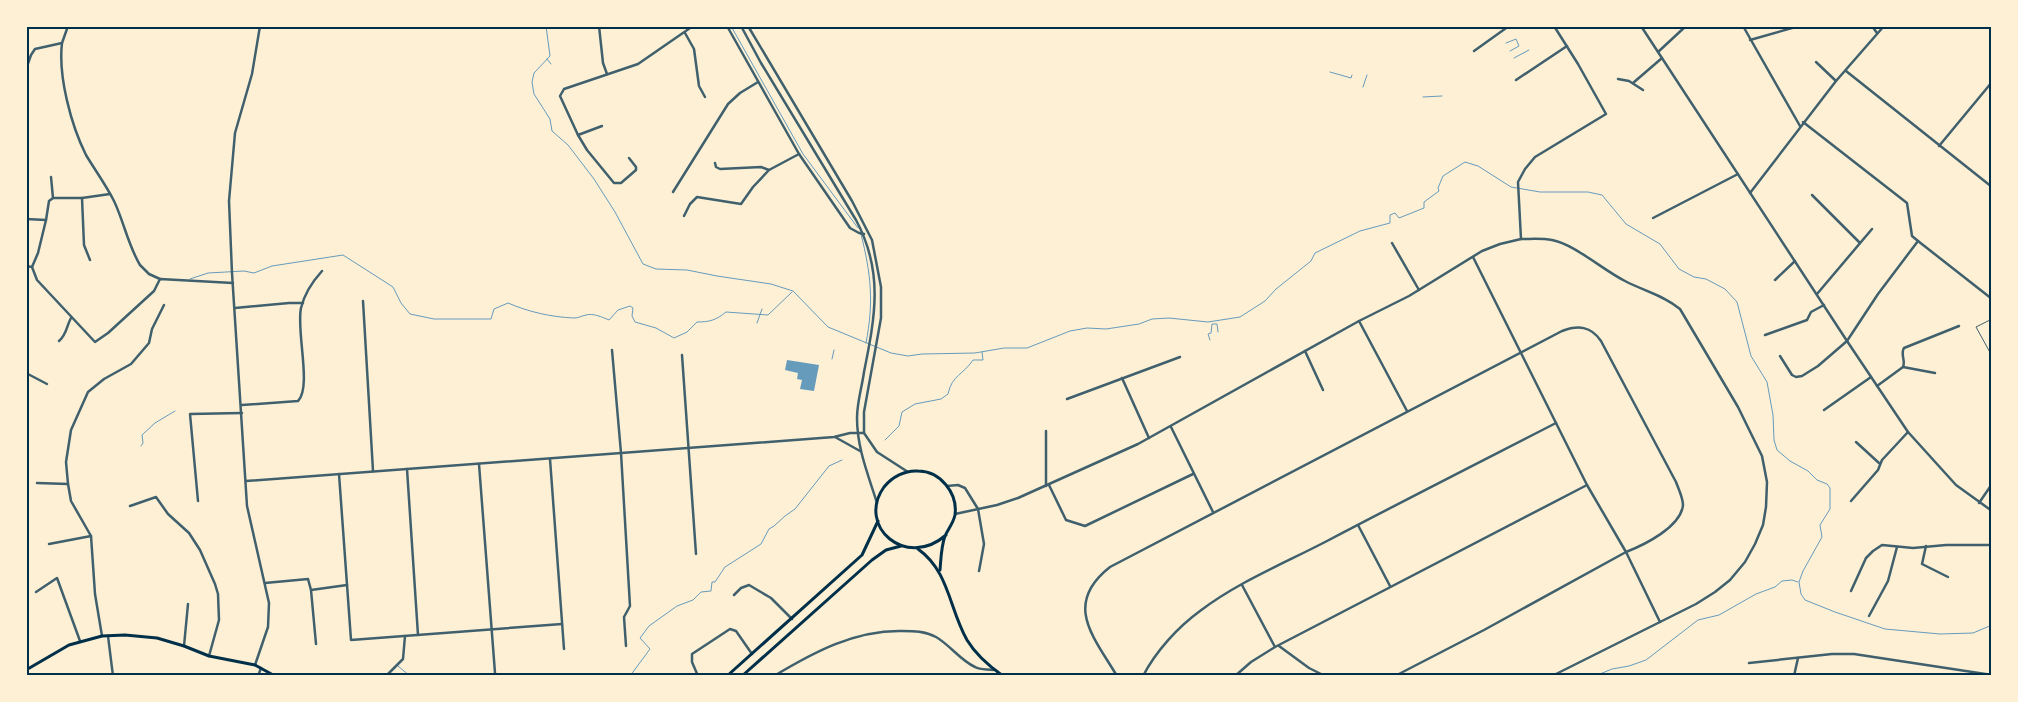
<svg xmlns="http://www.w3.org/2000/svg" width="2018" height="702" font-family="'Public Sans',sans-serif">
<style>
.water{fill:#669bbc}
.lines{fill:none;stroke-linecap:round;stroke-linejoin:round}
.stream{stroke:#669bbc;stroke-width:1}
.service{stroke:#3f606c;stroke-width:1}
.minor{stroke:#3f606c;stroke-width:2.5}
.tertiary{stroke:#3f606c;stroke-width:2.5}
.secondary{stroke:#003049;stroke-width:3}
.neatline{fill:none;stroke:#003049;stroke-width:2}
</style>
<rect width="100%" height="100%" fill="#fdf0d5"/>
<polygon class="water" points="787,360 819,365 814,391 800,389 802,380 797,379 798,373 785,370"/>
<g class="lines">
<g class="stream">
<polyline points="546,26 550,56 534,73 532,82 534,94 550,119 552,131 568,145 594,179 615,212 643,264 656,269 687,270 717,276 771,284 793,291 828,327 891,353 908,356 922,354 975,353 1004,348 1027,348 1070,331 1087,328 1106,329 1139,324 1152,319 1169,318 1208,322 1240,317 1265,301 1276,289 1311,261 1315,253 1360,231 1390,223 1390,215 1395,213 1399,218 1424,208 1424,202 1439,191 1438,188 1443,176 1465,162 1478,166 1511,187 1540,192 1588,192 1602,195 1626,224 1660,244 1679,269 1694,277 1706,279 1725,289 1737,302 1751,356 1767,382 1773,415 1774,440 1777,450 1790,461 1808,471 1817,480 1827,484 1830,488 1830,509 1820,525 1822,537 1803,571 1799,582 1801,594 1805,600 1835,612 1885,629 1940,634 1973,633 1992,625"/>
<polyline points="731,26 803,154 858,228"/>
<polyline points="1506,43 1516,39 1519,46 1510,51"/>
<polyline points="1514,58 1529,50"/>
<polyline points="547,59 551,64"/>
<polyline points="1330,72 1351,78 1352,75"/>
<polyline points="1363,87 1367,75"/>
<polyline points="1423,97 1442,96"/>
<path d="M861 234C871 274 874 302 866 343"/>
<path d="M190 279 208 273 244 271 254 273 272 266 343 255 393 287 401 303 410 314 434 319H491L494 309 508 303C529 312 551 317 574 318 579 318 581 316 586 315 593 313 602 317 609 320L618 310 630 306 633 308 632 316 635 322 656 328 674 338 687 332 697 322C710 322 716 320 726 312L768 315 792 292"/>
<polyline points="757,323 762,309"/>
<polyline points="1210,340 1208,334 1211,333 1212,324 1217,324 1218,332"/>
<polyline points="832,359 834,350"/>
<path d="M885 440 899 426 902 412 915 404 941 399 948 394C952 375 963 375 973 360H983L982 352"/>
<polyline points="141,446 143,443 142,435 155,423 175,411"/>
<polyline points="398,666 410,676"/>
<polyline points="630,676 650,649 640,638 649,626 677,606 693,600 701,592 711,591 712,582 715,582 725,567 761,544 769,529 774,526 785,516 795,509 829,466 842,460"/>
<polyline points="1595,676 1612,669 1629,666 1646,660 1698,620 1719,615 1756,594 1775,587 1782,581 1792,580 1798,582"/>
</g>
<polyline class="service" points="1992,319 1976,327 1992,356"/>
<g class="minor">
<polyline points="599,26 603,63 607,74"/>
<polyline points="727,26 799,154 850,228 859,233 864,234"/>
<polyline points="1743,26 1800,126"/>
<polyline points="1872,26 1877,33"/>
<polyline points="685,33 694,49 699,86 705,97"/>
<polyline points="1750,40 1799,26"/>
<path d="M62 43C58 76 71 125 86 155 95 170 106 185 114 201 124 222 128 245 140 265L149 274 160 279"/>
<polyline points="1474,51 1509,26"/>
<polyline points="1658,52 1686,26"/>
<polyline points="1816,62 1836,81"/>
<polyline points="26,69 31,55 35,49 62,43 68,26"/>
<polyline points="1846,71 1992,187"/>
<polyline points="1618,79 1629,81 1643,90"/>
<polyline points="1516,80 1567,46"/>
<polyline points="1633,83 1662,58"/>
<polyline points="602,126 578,135 560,96 564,89 638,64 693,26"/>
<polyline points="578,135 587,150 614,183 621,183 636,170 636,167 629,158"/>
<polyline points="1939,146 1992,82"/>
<polyline points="715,163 716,167 720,169 761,167 769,170 799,154"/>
<polyline points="673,192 728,104 740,93 758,82"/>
<polyline points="1750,193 1836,81 1884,26"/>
<polyline points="1812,195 1860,243"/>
<polyline points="53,198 82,198 110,194"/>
<polyline points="82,198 84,245 90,260"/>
<polyline points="684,216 690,204 697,197 741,204 753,187 769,170"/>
<polyline points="1653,218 1738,174"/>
<polyline points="26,219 46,220 38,253 32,267"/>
<polyline points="46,220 49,201 53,198 51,177"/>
<path d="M1521 239C1531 239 1542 238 1552 240 1574 244 1603 270 1625 281 1644 291 1663 295 1680 309L1738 407 1762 456 1767 482 1766 507 1763 525 1755 544 1745 562 1730 580 1715 592 1696 604 1552 676"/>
<polyline points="1918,241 1992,299"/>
<polyline points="1392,243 1419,290"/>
<polyline points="1473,257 1587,485 1626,552 1660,622"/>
<polyline points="26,266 32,267 37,280 95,342 108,333 154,291 160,279 233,283"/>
<polyline points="1775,280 1795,261"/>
<polyline points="1817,294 1872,229"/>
<polyline points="363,301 373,471"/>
<polyline points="235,308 289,303 303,303"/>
<polyline points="1359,321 1407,411"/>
<polyline points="1765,335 1807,320 1811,312 1824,305"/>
<path d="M59 341C67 334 66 327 71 318"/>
<polyline points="612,350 621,453 630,606 624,617 626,646"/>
<polyline points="1305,351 1323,390"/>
<polyline points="682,355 696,554"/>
<polyline points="1780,356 1792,375 1796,377 1802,376 1818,366 1847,341 1878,294 1918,241 1912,236 1907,203 1803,122"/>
<polyline points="1903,367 1935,373"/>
<polyline points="26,373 47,384"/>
<polyline points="1122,378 1149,438"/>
<path d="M1877 386 1903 367C1906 361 1900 354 1904 348L1959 326"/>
<polyline points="1067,399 1180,357"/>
<path d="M242 405 298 401C312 387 296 331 301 308 304 295 313 281 322 271"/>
<polyline points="1824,410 1871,377"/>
<polyline points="1171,427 1213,512"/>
<polyline points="1046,431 1046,486"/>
<polyline points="835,437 860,451"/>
<polyline points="1856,442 1879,463"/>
<polyline points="550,459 564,649"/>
<polyline points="479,464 495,673"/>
<polyline points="407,469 418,635"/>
<polyline points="339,474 351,640 562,624"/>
<polyline points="246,481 834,437 850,433 864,433"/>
<polyline points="37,483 68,484"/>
<polyline points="1049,485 1066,520 1085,526 1193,474"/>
<polyline points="198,501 190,414 242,413"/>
<polyline points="1851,501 1878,470 1882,460 1908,432"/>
<polyline points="1979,503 1992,484"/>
<polyline points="130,506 156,497 168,514 189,533 200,550 215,584 218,594 219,620 209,656"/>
<polyline points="978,509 984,544 979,571"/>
<polyline points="1358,525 1390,586"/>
<polyline points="49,544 91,536"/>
<polyline points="1926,546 1922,564 1948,577"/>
<polyline points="265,583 308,579 311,590 316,644"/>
<polyline points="1242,585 1275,647"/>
<polyline points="311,590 347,585"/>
<polyline points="1851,591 1866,558 1873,551 1882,545 1913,548 1946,545 1992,545"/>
<polyline points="36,592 57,578 80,641"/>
<polyline points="734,595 741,588 749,585 771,598 792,619"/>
<polyline points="1869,616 1888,581 1897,547"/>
<polyline points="102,636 95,594 91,536 71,501 68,484 66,462 71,430 88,392 104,379 131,364 149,343 152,329 164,305"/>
<polyline points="108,636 113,676"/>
<polyline points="184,646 188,604"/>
<polyline points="1279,646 1309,668 1325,676"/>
<polyline points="1749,663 1832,654 1854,654 1992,675"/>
<polyline points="255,665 268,627 269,603 247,506 232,273 229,201 235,133 252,74 260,26"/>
<polyline points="258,676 261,668"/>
<polyline points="386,676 403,659 405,636"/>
<polyline points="698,676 692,662 692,654 730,629 736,631 752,654"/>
<path d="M774 676C814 652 855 630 902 631 914 631 925 631 936 637 950 645 960 660 975 667 980 670 987 669 993 670"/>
<path d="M1117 676C1093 636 1063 604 1110 567L1562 331C1578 325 1591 326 1601 341L1676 482C1679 490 1683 498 1683 505 1681 527 1644 545 1626 552L1484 630 1395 676"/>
<path d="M1143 676C1156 651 1178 627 1200 611 1238 582 1285 563 1327 541 1403 501 1480 462 1556 423"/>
<polyline points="1235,676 1251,662 1275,647 1587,485"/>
<polyline points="1794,676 1798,658"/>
</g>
<g class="tertiary">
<path d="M741 26 761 63 856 220C884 272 875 317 864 372 862 387 857 402 857 418 857 448 868 474 877 503"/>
<polyline points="748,26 852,201 872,240 881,287 881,318 864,412 864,433 877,452 908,472"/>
<polyline points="1641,26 1847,341 1908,432 1956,485 1992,511"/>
<polyline points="947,486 958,485 965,488 978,509"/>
<polyline points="955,514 997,505 1018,498 1138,444 1359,321 1409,296 1482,251 1500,244 1521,239 1518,182 1525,169 1535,157 1606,114 1578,64 1554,26"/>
</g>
<g class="secondary">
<path d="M918 549C949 571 949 608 967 640 976 655 989 666 1003 676"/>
<path d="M940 570C941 559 941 547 945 536 948 529 953 524 955 515 958 493 940 471 918 471 905 470 892 477 884 487 856 526 906 570 946 535"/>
<polyline points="26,670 69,645 102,636 125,635 157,638 184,646 209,656 255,665 275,676"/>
<polyline points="727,676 862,555 878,521"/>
<polyline points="742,676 872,560 886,550 901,546"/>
</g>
</g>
<rect width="2018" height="702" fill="none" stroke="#fdf0d5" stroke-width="55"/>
<rect x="28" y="28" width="1962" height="646" class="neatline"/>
</svg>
